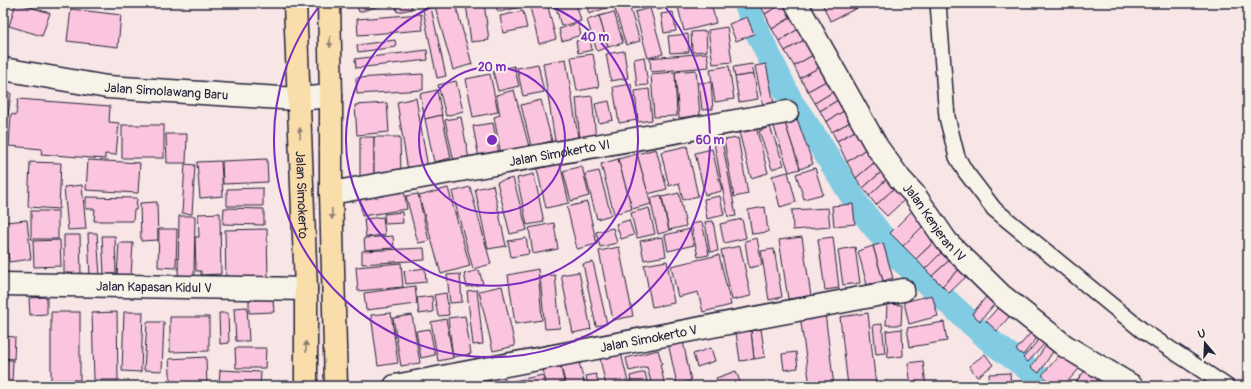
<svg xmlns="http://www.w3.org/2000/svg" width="1251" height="389" font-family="Pangolin,sans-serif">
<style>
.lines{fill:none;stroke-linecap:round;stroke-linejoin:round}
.canal{stroke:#82cce3;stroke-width:25}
.building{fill:#fbc5df;stroke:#22223b}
.lane-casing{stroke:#22223b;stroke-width:18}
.street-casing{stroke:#22223b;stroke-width:25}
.secondary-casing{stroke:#22223b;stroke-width:25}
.highway-casing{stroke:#22223b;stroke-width:25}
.lane{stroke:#f7f3e8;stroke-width:15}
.street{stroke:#f7f3e8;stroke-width:22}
.secondary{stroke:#f7f3e8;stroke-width:22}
.highway{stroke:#f9deab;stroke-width:22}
.oneway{fill:#8e8073}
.ring{fill:none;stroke:#7b2cbf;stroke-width:2}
.labels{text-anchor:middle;stroke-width:4;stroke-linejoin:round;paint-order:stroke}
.street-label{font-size:13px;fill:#22223b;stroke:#f7f3e8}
.centre{fill:#7b2cbf;stroke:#f7f3e8;stroke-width:2}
.ring-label{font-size:12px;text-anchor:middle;font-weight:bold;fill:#7b2cbf;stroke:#f7f3e8;stroke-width:4;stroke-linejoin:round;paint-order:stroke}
</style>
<rect width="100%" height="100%" fill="#f8e5e5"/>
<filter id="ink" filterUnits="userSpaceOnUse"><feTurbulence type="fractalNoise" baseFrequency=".025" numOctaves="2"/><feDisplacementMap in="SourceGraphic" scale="8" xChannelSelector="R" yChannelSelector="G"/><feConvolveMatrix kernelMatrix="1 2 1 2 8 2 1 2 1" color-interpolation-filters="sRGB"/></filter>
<g filter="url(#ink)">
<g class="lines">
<path class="canal" d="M746 3 756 29 791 102 819 143 859 207 898 257 993 343C1011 357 1032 369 1047 386"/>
</g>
<g class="building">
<polygon points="16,3 50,13 42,36 9,26"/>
<polygon points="356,3 389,3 359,12"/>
<polygon points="395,3 411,3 412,9 397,12"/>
<polygon points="430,3 446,76 437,78 422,5"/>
<polygon points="434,3 455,3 472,64 453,70"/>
<polygon points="466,3 484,3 489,40 471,42"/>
<polygon points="495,3 524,3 525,6 498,12"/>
<polygon points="529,3 547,3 556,39 539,44"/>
<polygon points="555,3 576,3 581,21 561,26"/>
<polygon points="586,3 605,3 606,8 589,14"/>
<polygon points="631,3 650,3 650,5 632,8"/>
<polygon points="655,3 676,3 676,6 657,10"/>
<polygon points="692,3 711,3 716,23 684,31 678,7"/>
<polygon points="759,3 784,3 765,14"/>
<polygon points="784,3 794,3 798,13 772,29 765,14"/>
<polygon points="822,3 868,3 830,21"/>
<polygon points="629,5 640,41 626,45 615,9"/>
<polygon points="650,8 663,54 648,58 635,12"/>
<polygon points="71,9 121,15 118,47 67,41"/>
<polygon points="523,11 527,28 503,33 500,16"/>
<polygon points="614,12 623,43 608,47 599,16"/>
<polygon points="673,12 676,31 664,33 661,14"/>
<polygon points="798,13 805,25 779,41 772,29"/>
<polygon points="421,14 423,30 358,35 357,19"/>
<polygon points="599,16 608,47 597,51 587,20"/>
<polygon points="747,17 754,34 736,41 729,24"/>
<polygon points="578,23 581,35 562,41 559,29"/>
<polygon points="805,25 811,36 785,51 779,41"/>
<polygon points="727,27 732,62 713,64 708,30"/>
<polygon points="706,31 707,51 692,52 691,32"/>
<polygon points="688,34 689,52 670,53 668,36"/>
<polygon points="811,36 820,51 794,66 785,51"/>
<polygon points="590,38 592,50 578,53 576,41"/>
<polygon points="395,40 396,47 358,52 357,45"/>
<polygon points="427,50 428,60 356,68 355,59"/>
<polygon points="624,51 628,78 611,81 606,54"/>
<polygon points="820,51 827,63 800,78 794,66"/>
<polygon points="707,53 709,67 651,72 650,58"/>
<polygon points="593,54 599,87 577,91 571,57"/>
<polygon points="644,57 648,85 637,86 634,59"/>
<polygon points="566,59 578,137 555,141 543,63"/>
<polygon points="827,63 835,76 808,91 800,78"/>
<polygon points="538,64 544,92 523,96 517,68"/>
<polygon points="752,64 754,74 735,77 733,67"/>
<polygon points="766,64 774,104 763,106 755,66"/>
<polygon points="514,66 519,86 498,91 493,71"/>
<polygon points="729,66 734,99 715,102 710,69"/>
<polygon points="696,70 700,115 679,118 675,72"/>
<polygon points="675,72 677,116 654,117 651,74"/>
<polygon points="423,74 423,90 357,94 356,78"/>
<polygon points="490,74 498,112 473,117 466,79"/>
<polygon points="754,74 758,99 739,102 735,77"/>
<polygon points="835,76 841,87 815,103 808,91"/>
<polygon points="456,81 463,111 446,116 438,85"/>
<polygon points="711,82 713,109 702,110 699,83"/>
<polygon points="631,84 637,120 619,123 613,87"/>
<polygon points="841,87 846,95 820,111 815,103"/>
<polygon points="649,89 652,120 638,122 635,91"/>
<polygon points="437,90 442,115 425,119 420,94"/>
<polygon points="514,90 530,150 501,155 494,117 500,115 496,95"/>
<polygon points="3,92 11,93 3,153"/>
<polygon points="846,95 852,106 826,122 820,111"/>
<polygon points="592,96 596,139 580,141 576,98"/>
<polygon points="416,98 428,168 408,171 397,102"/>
<polygon points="18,99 110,106 109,122 119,123 116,155 105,154 105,159 41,154 42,149 9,146 11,114 16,115"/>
<polygon points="541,100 552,141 531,146 521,105"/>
<polygon points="609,101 613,120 599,123 595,104"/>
<polygon points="387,103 389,132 357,135 355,105"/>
<polygon points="852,106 859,117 832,132 826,122"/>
<polygon points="442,115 451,158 434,162 425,119"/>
<polygon points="796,116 813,164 800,169 784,120"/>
<polygon points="461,117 469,159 454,162 445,120"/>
<polygon points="859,117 864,126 837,141 832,132"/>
<polygon points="784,120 800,169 789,172 773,124"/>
<polygon points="493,123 499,154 479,158 473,126"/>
<rect x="122" y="125" width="42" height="33"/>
<polygon points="864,126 873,144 847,162 837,141"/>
<polygon points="756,127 768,173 751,178 739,132"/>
<polygon points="770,127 784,165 772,169 759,131"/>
<polygon points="166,134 187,134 186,163 167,163"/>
<polygon points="360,137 374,137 374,175 360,176"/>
<polygon points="374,137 400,137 401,175 374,175"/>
<polygon points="738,138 748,194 734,197 724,140"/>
<polygon points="722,141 736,216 728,217 714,143"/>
<polygon points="873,144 882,156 856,178 847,162"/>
<polygon points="687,146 698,196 683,200 679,183 669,186 661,152"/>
<polygon points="656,149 667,189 648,194 637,154"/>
<polygon points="712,149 722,191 705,195 695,153"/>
<polygon points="637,154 651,204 632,209 618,159"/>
<polygon points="882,156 888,166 863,188 856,178"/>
<polygon points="267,159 268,182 223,184 222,161"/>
<polygon points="618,159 632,209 614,214 601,164"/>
<polygon points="88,160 140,163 138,193 86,190"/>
<polygon points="221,161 223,196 200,198 197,162"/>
<polygon points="30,162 61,163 59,209 28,207"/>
<polygon points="560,163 569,203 546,208 537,169"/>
<polygon points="185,164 195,165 192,214 182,213"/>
<polygon points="582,166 589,196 571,201 563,171"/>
<polygon points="888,166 893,173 869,196 863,188"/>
<polygon points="815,168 823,194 804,199 796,174"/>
<polygon points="599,171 611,215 597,219 585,174"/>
<polygon points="788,172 796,202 780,207 772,176"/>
<polygon points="893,173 901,182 876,205 869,196"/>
<polygon points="534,174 544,222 527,225 517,178"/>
<polygon points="513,178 527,230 510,234 497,182"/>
<polygon points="901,182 912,193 887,216 876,205"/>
<polygon points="82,185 86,229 68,230 64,187"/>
<polygon points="493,185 506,246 488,249 475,189"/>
<polygon points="470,187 491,264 473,269 452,192"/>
<polygon points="263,188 263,206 227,206 227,189"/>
<polygon points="448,188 470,266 441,274 419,196"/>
<polygon points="404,190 407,209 362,216 360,197"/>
<polygon points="679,193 686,226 669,230 662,197"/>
<polygon points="418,194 429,241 418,243 406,196"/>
<polygon points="661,195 669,231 658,234 650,198"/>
<polygon points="720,196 724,215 707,219 704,199"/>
<polygon points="86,197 137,198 136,210 134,210 133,221 94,221 95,209 86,209"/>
<polygon points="157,202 158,240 141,241 140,203"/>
<polygon points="587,202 597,244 577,249 567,207"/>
<polygon points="853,204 855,224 834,226 832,206"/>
<polygon points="765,207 768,232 752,234 748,210"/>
<polygon points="224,208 264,209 264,225 223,224"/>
<polygon points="649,208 655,234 637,238 631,213"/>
<polygon points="828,208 830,227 793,230 792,210"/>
<rect x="31" y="211" width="27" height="28"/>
<polygon points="912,211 925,224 903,246 890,233"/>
<polygon points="402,212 403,223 385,224 384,214"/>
<polygon points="220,213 221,274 201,275 201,271 196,271 195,237 199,237 198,214"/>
<polygon points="179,216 195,216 194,277 178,277"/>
<polygon points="383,217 385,235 366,237 364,219"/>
<polygon points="742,219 746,238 724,243 720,224"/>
<polygon points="27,220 31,259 9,262 5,222"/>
<polygon points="629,220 634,235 621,239 616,224"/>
<polygon points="713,221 718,251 710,252 705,222"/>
<polygon points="702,222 709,255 698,257 691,224"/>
<polygon points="554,223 558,249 533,254 529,228"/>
<polygon points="925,224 938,238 916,259 903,246"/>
<polygon points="613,228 617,243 600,247 596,232"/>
<polygon points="159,229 177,229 176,268 158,267"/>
<polygon points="267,229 268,281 226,282 225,230"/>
<polygon points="690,229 694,245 668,251 665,235"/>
<polygon points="88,233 97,233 100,276 90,277"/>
<polygon points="64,235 80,235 81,276 64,276"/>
<polygon points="102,236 115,236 116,274 104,274"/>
<polygon points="393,236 394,248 365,250 364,238"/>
<polygon points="663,237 666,256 644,260 640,241"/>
<polygon points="802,237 811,296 788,299 779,240"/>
<polygon points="833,237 839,288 825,290 818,239"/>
<polygon points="526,238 529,254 511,257 508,241"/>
<polygon points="757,238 762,265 749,268 745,241"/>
<polygon points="938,238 947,247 925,269 916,259"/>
<polygon points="60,240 61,266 34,267 33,241"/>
<polygon points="119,243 133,243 131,276 117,276"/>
<polygon points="883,243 893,278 883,281 873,246"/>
<polygon points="740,246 751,296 732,300 721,250"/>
<polygon points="873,246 883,281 867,285 858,251"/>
<polygon points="619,247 633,316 613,320 599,251"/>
<polygon points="855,247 860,283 843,285 838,250"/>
<polygon points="947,247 955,255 932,276 925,269"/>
<polygon points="424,248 425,260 362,264 362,251"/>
<polygon points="774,249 782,297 769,300 761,251"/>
<polygon points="719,255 731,305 703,312 698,292 678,297 671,266"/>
<polygon points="955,255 964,265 942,286 932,276"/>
<polygon points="667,261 674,303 652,307 644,265"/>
<polygon points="593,262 607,324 596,326 583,264"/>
<polygon points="401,263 403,287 358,291 356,267"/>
<polygon points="964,265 971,272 949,293 942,286"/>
<polygon points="425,268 426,282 406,284 404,271"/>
<polygon points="538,269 542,320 515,324 508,275"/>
<polygon points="479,270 483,284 467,287 464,274"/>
<polygon points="579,272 591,329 573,333 561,275"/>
<polygon points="460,274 462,302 450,303 447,275"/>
<polygon points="555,275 560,328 545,329 540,276"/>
<polygon points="415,286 417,304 366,310 364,293"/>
<polygon points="502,286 515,346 493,351 479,291"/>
<polygon points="477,290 483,344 473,345 467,291"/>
<polygon points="990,292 999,299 980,321 972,314"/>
<polygon points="446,293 449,315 438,316 434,295"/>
<polygon points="932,295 938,316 909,324 904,302"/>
<polygon points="3,296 5,296 4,326 3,326"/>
<polygon points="432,296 433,312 419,314 417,298"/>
<polygon points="47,297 47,314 30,315 29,298"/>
<polygon points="273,299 274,312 249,313 249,300"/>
<polygon points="1002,303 1013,312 997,331 986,321"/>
<polygon points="887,304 902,305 901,325 886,325"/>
<polygon points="247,307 249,341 236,341 234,308"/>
<rect x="51" y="312" width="29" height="68"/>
<polygon points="117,312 118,380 94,380 92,313"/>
<polygon points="124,312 143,312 141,372 122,371"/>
<polygon points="219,313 228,313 229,343 220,344"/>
<polygon points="391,313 398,363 378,366 371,315"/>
<polygon points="825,313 834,386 810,386 800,316"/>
<polygon points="868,313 876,386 848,386 840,317"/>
<polygon points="412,315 420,363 401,366 393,318"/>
<polygon points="465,316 471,354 453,357 448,318"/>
<polygon points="170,317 209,317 209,351 170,352"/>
<polygon points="446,319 453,358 438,361 431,322"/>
<polygon points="147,322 164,322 162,371 144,370"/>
<polygon points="944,322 947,341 910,347 907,328"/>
<polygon points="882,324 885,353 876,354 873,325"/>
<polygon points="430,329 435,355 421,358 416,331"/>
<polygon points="761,329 765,357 754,359 751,331"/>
<polygon points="902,329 903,356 888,358 886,331"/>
<polygon points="1034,329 1040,334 1023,355 1016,350"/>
<polygon points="751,331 754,359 740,361 736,332"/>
<polygon points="3,336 15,337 14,359 3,358"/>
<polygon points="1042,336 1047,341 1028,362 1023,358"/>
<polygon points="683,341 691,381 677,384 668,343"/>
<polygon points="1047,344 1054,350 1039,373 1031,367"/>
<polygon points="619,345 629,386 606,386 598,350"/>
<polygon points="235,348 266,348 265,368 236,368"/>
<polygon points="711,348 715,361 697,367 693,354"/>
<polygon points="658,350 662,364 660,364 665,386 652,386 647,367 629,371 626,358"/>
<polygon points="1063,351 1080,368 1063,386 1054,386 1042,375"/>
<polygon points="796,352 798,368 784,370 782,354"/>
<polygon points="985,354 993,365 977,377 969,366"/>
<polygon points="206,357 207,386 171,386 169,359"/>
<polygon points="578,358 585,386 566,386 560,362"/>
<polygon points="3,360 13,360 12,384 3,383"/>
<polygon points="923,361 926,386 911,386 908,363"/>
<polygon points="560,364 565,386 546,386 543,368"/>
<polygon points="1086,369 1098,379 1093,386 1073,386"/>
<polygon points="220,370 261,372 260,386 219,386"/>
<polygon points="736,371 741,385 737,386 719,386 716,378"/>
<polygon points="645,372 648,386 632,386 630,376"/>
<polygon points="1010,373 1011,386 990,386 989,374"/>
<polygon points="596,374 599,386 588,386 586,376"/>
<polygon points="504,375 506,386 490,386 489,378"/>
<polygon points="543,375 545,386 510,386 509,382"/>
<polygon points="486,376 489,386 467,386 465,381"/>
<polygon points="783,381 784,386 760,386"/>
</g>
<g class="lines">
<g class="lane-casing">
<polyline id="lane" points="938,3 947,117 957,157 965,171 994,209 1143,331 1226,386"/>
</g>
<g class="street-casing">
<g id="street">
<path id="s1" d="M796 3 877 147 900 179 914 194 947 242 1001 295 1065 346 1132 386"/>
<polyline points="298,99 331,96"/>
<path id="s2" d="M331 193 787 112"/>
<path id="s3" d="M3 284 306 289"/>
<path id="s4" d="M395 386 903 290"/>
</g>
</g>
<g class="secondary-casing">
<g id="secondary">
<path id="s5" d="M3 69 107 87 298 99"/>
</g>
</g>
<g class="highway-casing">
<g id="highway">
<path id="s6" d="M295 3 306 289V386"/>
<polyline points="329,3 331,96 331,193 336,386"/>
</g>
</g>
<use href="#lane" class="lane"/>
<use href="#street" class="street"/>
<use href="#secondary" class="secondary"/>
<use href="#highway" class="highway"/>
</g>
<defs><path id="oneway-solid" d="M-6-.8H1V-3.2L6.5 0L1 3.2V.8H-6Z"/></defs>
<g class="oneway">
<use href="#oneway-solid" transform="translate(330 42) rotate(89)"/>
<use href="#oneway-solid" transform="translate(300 133) rotate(-93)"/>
<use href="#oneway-solid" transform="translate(332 214) rotate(89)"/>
<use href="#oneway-solid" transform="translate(306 347) rotate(-90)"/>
</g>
</g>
<g class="ring">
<circle cx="492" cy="140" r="73"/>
<path d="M543 3A146 146 0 1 1 441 3"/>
<path d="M663 4A218 218 0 1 1 321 4"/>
</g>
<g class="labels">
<g class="street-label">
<text dy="5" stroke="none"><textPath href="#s5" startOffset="165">Jalan Simolawang Baru</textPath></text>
<text dy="5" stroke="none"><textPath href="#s2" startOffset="232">Jalan Simokerto VI</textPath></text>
<text dy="5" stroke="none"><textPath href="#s6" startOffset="192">Jalan Simokerto</textPath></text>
<text dy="5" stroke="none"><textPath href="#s1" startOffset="260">Jalan Kenjeran IV</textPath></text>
<text dy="5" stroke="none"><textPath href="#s3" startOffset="151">Jalan Kapasan Kidul V</textPath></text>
<text dy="5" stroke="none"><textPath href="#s4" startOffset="258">Jalan Simokerto V</textPath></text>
</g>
</g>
<circle cx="492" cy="140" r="6" class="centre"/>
<g class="ring-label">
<text x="595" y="41">40 m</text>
<text x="492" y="71">20 m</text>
<text x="710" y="144">60 m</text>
</g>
<rect width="1251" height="389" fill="none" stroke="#f7f3e8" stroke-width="16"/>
<rect x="8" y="8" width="1235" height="373" fill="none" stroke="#22223b" stroke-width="1.5" filter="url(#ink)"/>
<g transform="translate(1205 343) rotate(341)" stroke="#f7f3e8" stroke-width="3" paint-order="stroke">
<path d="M0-3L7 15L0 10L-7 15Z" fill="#22223b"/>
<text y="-6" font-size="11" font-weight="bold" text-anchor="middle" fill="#22223b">U</text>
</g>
</svg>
